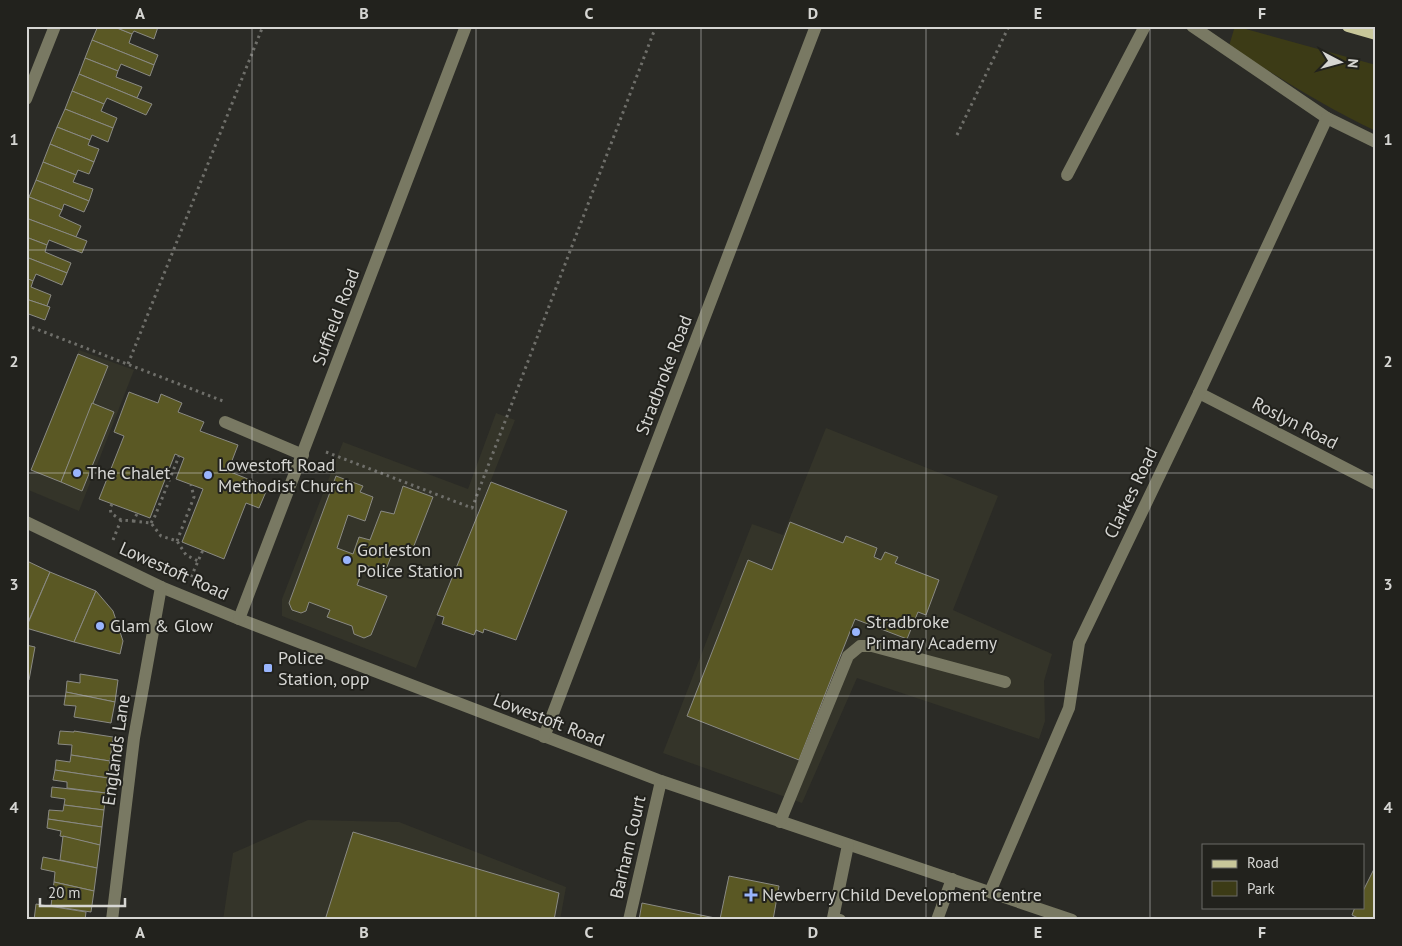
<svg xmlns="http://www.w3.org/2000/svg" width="1402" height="946" font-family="'PT Sans',sans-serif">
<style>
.built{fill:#343429}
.green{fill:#3c3b16}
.building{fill:#5a5824;stroke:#8a8a84}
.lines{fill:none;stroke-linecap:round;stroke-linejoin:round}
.path{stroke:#6f6f6a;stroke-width:3;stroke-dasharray:2.5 4;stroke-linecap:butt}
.minor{stroke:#797963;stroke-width:12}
.major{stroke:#c8c79a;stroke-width:12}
.grid{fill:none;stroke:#d6d6d3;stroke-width:1;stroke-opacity:0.55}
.poi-dot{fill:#99b5fd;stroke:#22221d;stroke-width:2}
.labels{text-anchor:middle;stroke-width:4;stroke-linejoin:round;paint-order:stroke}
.street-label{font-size:18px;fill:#d6d6d3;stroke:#22221d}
.poi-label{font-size:18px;fill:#d6d6d3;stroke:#22221d;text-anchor:start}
.neatline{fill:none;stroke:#d6d6d3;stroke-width:2}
.grid-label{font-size:16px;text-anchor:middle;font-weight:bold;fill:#d6d6d3}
</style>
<rect width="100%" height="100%" fill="#2b2b26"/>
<g class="built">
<polygon points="79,350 134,370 79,511 26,489 26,484"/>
<polygon points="496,413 515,420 416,668 282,616 282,599 343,442 468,489"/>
<polygon points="826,428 998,496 953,610 1052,654 1044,681 1045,721 1039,739 857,678 802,803 663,753 752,524 783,535"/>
<polygon points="308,820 399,822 566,887 560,920 223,920 233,853"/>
</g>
<path class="green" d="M1235 26 1376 65V131C1325 107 1277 76 1229 46Z"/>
<g class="building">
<polygon points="98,26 112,26 132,34 129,43 158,55 154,65 92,40"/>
<polygon points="112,26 155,26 158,27 154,39 134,31 132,34"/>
<polygon points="92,40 154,65 150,76 121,64 118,71 85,58"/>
<polygon points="85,58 118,71 116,77 142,87 137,98 79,74"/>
<polygon points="79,74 137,98 152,104 146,115 107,98 104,104 72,91"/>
<polygon points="72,91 104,104 101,111 117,118 113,128 65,109"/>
<polygon points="65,109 113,128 108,142 92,135 90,140 57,127"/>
<polygon points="57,127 90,140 88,145 99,149 94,162 50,144"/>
<polygon points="50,144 94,162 89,174 78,170 76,175 43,162"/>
<polygon points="43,162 76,175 73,182 93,189 89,201 36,180"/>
<polygon points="36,180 89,201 84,212 64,204 62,210 29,197"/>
<polygon points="29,197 62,210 59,216 81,226 76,237 26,218 26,203"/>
<polygon points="26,218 87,241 82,253 49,240 47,245 26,237"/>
<polygon points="26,237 47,245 45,252 71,263 67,273 26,257"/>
<polygon points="26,257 67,273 62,285 36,274 33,281 26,278"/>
<polygon points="26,278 33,281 31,287 51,295 47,306 26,299"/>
<polygon points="26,299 50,307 45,320 26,313"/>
<polygon points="78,354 108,366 61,482 31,470"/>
<polygon points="129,392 158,403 161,394 182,403 178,412 204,422 200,431 238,445 228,471 268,487 259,508 246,503 224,559 182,542 203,489 176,479 184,458 175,454 150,518 99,499 124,436 114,432"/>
<polygon points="92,403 114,412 82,491 61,482"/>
<polygon points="336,476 363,486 360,492 373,497 365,521 348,515 337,548 353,554 359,537 370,540 381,511 394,514 403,486 433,497 410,556 394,549 385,572 365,565 357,585 387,596 371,635 364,638 354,634 352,626 327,617 330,610 309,602 306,611 301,613 292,610 289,603"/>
<polygon points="491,482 567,511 516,640 484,629 483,633 476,630 474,635 442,624 444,617 437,615"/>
<polygon points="790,522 843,543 846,536 877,548 874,557 881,560 885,552 898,557 895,563 939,580 926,615 918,612 907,639 855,619 799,760 687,716 748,560 772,570"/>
<polygon points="27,561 50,572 29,620 26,619"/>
<polygon points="50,572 96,591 74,642 26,628"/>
<polygon points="96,591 113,611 123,641 120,654 74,642"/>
<polygon points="26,645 35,647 29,680 26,680"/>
<polygon points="80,674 118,680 115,702 66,692 67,681 80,683"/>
<polygon points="66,692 115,702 111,723 74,717 76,706 64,705"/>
<polygon points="60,731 74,732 74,731 113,737 110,761 71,755 72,745 58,744"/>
<polygon points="71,755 110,761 108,778 55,770 56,760 70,762"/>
<polygon points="55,770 108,778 106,793 67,788 67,782 53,780"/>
<polygon points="52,787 106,793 104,810 64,805 65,799 51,797"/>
<polygon points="64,805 104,810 102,827 48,819 49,810 63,811"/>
<polygon points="48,819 102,827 100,845 60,836 61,831 47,828"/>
<polygon points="353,832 559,893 554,920 325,920"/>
<polygon points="63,836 100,845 97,868 60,860"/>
<polygon points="43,857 97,868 94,891 54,882 55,872 41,869"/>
<polygon points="1376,865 1376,920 1362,920 1352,915 1355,907 1363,907 1363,891"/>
<polygon points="729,876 779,886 773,920 639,920 642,903 720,919"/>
<polygon points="54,882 94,891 91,912 51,906"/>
<polygon points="36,904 86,912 85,920 34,920"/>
</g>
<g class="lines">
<g class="path">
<polyline points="957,135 1009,26"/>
<polyline points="26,325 223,401"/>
<polyline points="128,364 263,26"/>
<polyline points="326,452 472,508 656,26"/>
<polyline points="112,504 110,508 111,513 121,520"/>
<polyline points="133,521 151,523 161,536 177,541 186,555 198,561"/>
<polyline points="151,523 155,516 179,456"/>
<polyline points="113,540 121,520 133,521 137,514"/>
<polyline points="177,541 194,497 191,485"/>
<polyline points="191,577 203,550"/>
</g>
<g class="minor">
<polyline points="1192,26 1327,118 1376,142"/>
<polyline points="26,99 55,26"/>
<polyline points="1067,175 1145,26"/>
<polyline points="1199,393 1376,484"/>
<polyline points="225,422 303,455"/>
<polyline points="26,522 161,587 239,619 661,781 1072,920"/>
<polyline points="239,619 466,26"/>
<polyline points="544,737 816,26"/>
<polyline points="780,822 848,656 860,646 872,646 1005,682"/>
<polyline points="990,892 1069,708 1079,643 1199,393 1327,118"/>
<polyline points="112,920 134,738 161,587"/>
<polyline points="629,920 661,781"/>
<polyline points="840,920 833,918 848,845"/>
<polyline points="937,920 952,879"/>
</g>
<polyline class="major" points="1348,26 1376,34"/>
</g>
<path class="grid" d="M252 26V920M476 26V920M701 26V920M926 26V920M1150 26V920M26 250H1376M26 473H1376M26 696H1376"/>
<g class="poi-dot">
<circle cx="77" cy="473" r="5"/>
<circle cx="208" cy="475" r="5"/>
<circle cx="347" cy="560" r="5"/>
<circle cx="100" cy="626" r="5"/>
<circle cx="856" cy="632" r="5"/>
<rect x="263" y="663" width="10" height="10" rx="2.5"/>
<path d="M748.5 887.5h5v5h5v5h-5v5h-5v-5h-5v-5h5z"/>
</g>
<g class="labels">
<g class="street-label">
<text transform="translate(336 317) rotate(-69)" y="6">Suffield Road</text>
<text transform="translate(664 375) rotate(-69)" y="6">Stradbroke Road</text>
<text transform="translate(1295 423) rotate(27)" y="6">Roslyn Road</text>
<text transform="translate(1131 493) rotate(-64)" y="6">Clarkes Road</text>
<text transform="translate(174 571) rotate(24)" y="6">Lowestoft Road</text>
<text transform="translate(549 720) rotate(21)" y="6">Lowestoft Road</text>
<text transform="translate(116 750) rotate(-82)" y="6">Englands Lane</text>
<text transform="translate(628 847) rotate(-77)" y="6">Barham Court</text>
</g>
<g class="poi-label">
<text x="218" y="471">Lowestoft Road<tspan x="218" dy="21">Methodist Church</tspan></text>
<text x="87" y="479">The Chalet</text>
<text x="357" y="556">Gorleston<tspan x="357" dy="21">Police Station</tspan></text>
<text x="866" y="628">Stradbroke<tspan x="866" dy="21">Primary Academy</tspan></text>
<text x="110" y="632">Glam &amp; Glow</text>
<text x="278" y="664">Police<tspan x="278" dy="21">Station, opp</tspan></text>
<text x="762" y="901">Newberry Child Development Centre</text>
</g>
</g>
<rect width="1402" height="946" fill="none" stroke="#22221d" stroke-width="55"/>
<rect x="1202" y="844" width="162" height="65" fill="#22221d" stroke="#6a6a66"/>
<rect x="1212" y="860" width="25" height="8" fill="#c8c79a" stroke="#6a6a66"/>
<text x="1247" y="868" font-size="15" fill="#d6d6d3">Road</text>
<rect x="1212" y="881" width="25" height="15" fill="#3c3b16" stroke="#6a6a66"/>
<text x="1247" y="894" font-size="15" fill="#d6d6d3">Park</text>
<g transform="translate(1340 62) rotate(96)" stroke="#22221d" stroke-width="4" paint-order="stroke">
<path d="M0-4L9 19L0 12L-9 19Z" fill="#d6d6d3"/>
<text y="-8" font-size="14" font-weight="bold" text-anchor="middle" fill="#d6d6d3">N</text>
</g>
<path d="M40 898v8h85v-8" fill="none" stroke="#d6d6d3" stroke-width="2.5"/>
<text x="48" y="898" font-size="15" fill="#d6d6d3" stroke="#22221d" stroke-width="4" paint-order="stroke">20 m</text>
<rect x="28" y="28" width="1346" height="890" class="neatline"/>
<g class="grid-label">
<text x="140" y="19">A</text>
<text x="364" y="19">B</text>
<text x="589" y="19">C</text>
<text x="813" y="19">D</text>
<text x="1038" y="19">E</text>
<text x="1262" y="19">F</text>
<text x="14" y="145">1</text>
<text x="1388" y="145">1</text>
<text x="14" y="367">2</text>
<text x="1388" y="367">2</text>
<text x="14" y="590">3</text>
<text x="1388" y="590">3</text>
<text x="14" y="813">4</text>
<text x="1388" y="813">4</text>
<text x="140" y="938">A</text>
<text x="364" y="938">B</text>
<text x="589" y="938">C</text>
<text x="813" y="938">D</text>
<text x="1038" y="938">E</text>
<text x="1262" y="938">F</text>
</g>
</svg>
